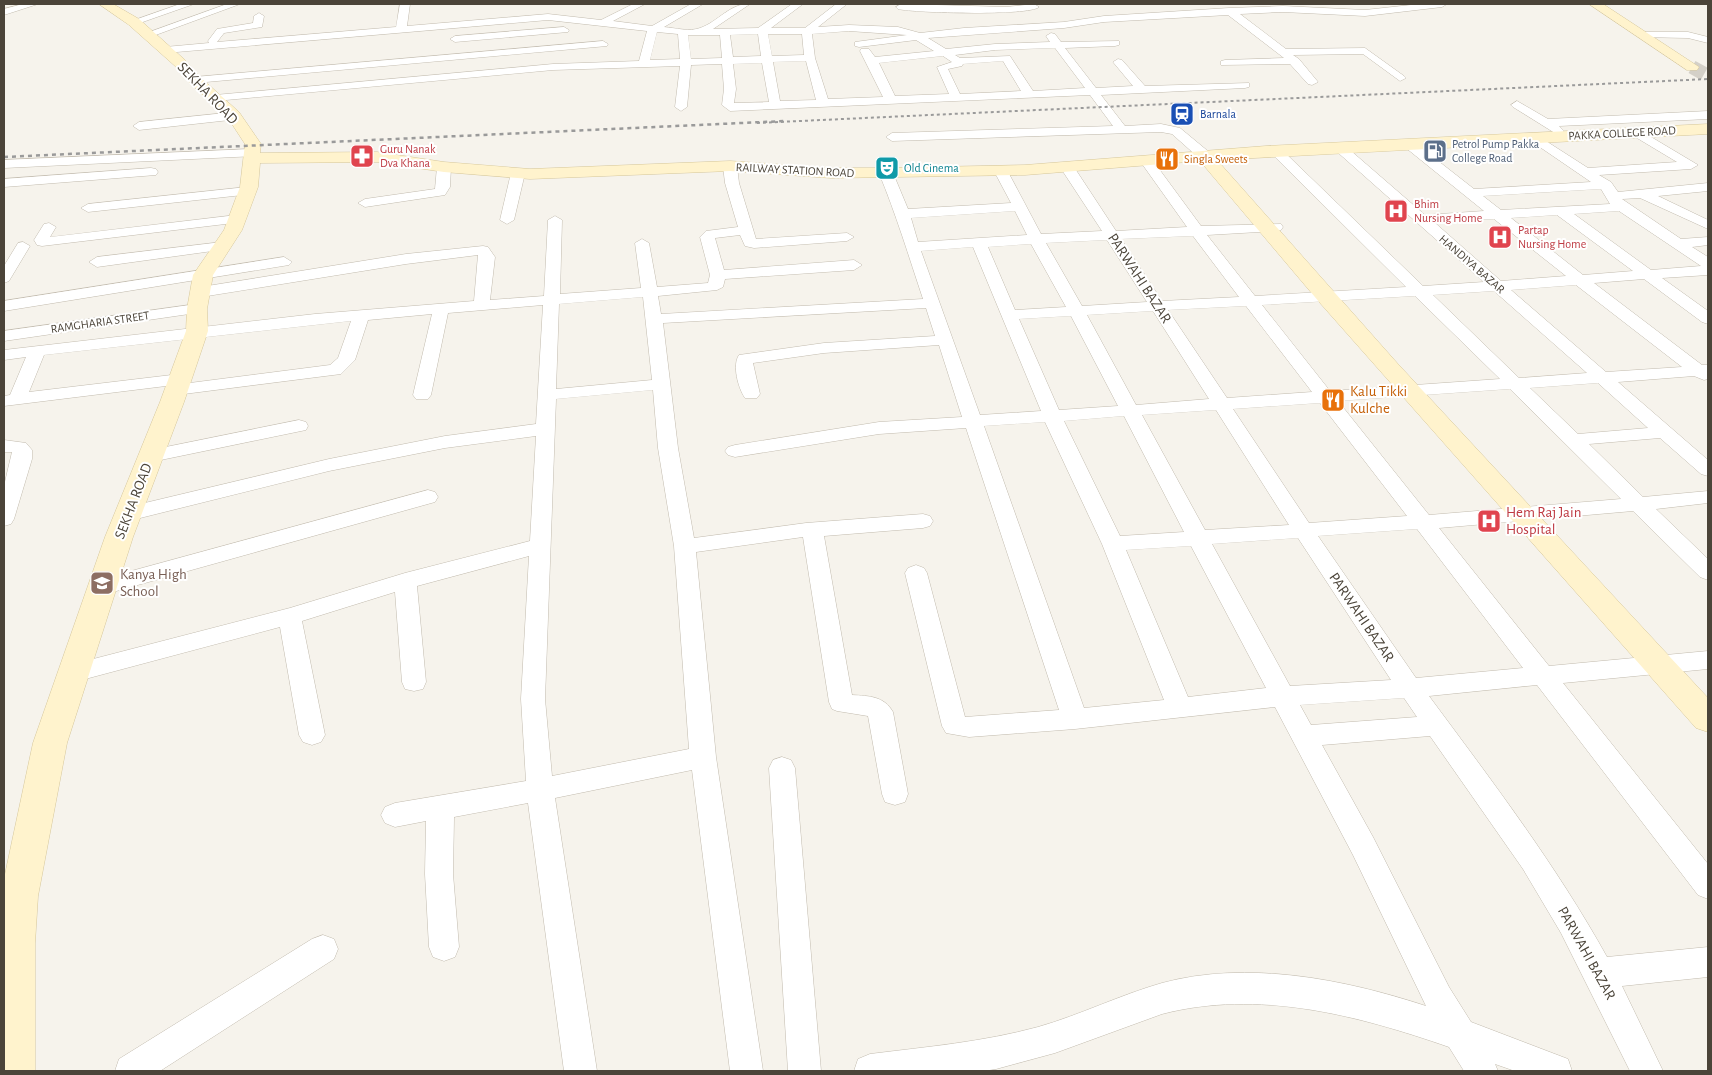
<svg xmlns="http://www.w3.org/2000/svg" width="1712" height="1075" font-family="'Alegreya Sans',sans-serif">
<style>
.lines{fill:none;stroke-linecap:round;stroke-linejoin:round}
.secondary-tunnel{stroke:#d4d0c8;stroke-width:14;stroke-dasharray:14 7;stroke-linecap:butt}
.street-casing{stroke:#c2bbae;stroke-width:1}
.secondary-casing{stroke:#d6c79b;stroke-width:1}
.street{fill:#fff;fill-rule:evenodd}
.secondary{fill:#fff3cd;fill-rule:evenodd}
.rail-far1{stroke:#9a9a9a;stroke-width:2;stroke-dasharray:3 3;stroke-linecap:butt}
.rail{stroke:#9a9a9a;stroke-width:2.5;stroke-dasharray:4 4;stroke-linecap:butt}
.labels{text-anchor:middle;stroke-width:4;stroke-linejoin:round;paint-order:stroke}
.far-transit-label{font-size:12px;fill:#164399;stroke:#fff;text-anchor:start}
.far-street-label{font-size:12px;fill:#4b4439;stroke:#fff}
.far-service-label{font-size:12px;fill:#4e5e75;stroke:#fff;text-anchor:start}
.far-health-label{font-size:12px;fill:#be3a42;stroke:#fff;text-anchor:start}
.far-food-label{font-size:12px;fill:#c56008;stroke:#fff;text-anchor:start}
.far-culture-label{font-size:12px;fill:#0d838f;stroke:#fff;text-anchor:start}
.street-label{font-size:15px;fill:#4b4439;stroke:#fff}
.food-label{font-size:15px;fill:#c56008;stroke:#fff;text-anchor:start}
.health-label{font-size:15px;fill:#be3a42;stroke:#fff;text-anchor:start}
.education-label{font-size:15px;fill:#785e54;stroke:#fff;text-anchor:start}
</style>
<rect width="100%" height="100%" fill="#f6f3ec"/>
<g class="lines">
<polyline class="secondary-tunnel" points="1692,67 1708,76"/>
<g class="street-casing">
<g id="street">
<polygon points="23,4 38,4 4,15 4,9"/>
<polygon points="180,4 194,4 137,24 129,22"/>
<polygon points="227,4 240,4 153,36 144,34"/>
<path d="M400 4H410L407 26 548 14 601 20 633 4H645L613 21 652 26 691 4H703L664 27C675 28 690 32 700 28 718 22 730 3 750 4L713 29 758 28 792 4H803L771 28H805L836 4H847L818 27 849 25 898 27 920 33 964 28 1064 22 1104 16 1229 8 1283 6 1365 10 1420 4H1447L1442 7 1365 16 1283 12 1240 14 1286 49 1365 48 1404 76 1406 78 1400 81 1363 54 1293 55 1299 59 1318 82 1312 85 1308 84 1290 64 1221 65V61L1225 60 1284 58 1228 15 1104 22 1064 28 928 38 946 49 995 44 1050 42 1046 36 1051 33 1055 34 1061 42 1119 41V45L1115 46 1065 48 1096 88 1133 86 1113 62 1118 59 1122 60 1145 86 1249 83V87L1245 88 1101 95 1125 126 1161 124 1180 128 1209 152 1210 155 1209 158H1199L1172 134 1161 132 892 141 886 137 892 133 1113 126 1090 95 730 111 722 105 724 89 722 64 691 65 687 107 681 111 675 107 680 66 553 70 215 101 209 98 215 95 553 64 639 61 647 31 548 20 165 53 160 50 165 47 209 43 208 41 217 29 253 23 254 16 259 13 264 16 262 27 224 33 217 42 396 27ZM849 31 907 35 855 42V46L859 47 916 40 934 51 875 57 869 49H861L860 51 883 97 828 99 815 58 812 34ZM657 32 678 34 680 59 650 60ZM758 34 761 56 733 57 730 35ZM768 34H802L804 55 772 56ZM688 35H720L722 58 691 59ZM1055 48 1085 88 1033 91 1010 56 960 58 955 55 995 50ZM943 56 952 62 937 67 949 94 895 96 879 63ZM806 61 816 100 780 101 773 62ZM1003 61 1021 91 960 94 948 69 962 66 963 64ZM762 63 769 102 734 103 736 89 733 64Z"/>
<path d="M901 4 1006 7 1034 4 1039 7C1029 16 915 13 898 9L896 7Z"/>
<polygon points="564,27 569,30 568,32 455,42 450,39 455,36"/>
<polygon points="1642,32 1688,32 1708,37 1708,43 1688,38 1638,37 1637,35"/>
<polygon points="603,41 608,44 607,46 195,83 189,80 195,77"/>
<polygon points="1517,101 1548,119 1708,111 1708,119 1559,126 1564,131 1558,135 1513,107 1511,105"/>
<polygon points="235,112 239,113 239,119 139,130 133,126 139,122"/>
<path d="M1636 128 1698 165 1691 169 1599 175 1611 182 1618 192 1708 183V191L1658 196 1708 220V229L1640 198 1622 199 1681 239 1708 237V245L1692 247 1708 257V275L1662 278 1708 311V324L1702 322 1644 279 1594 283 1702 365H1708V379L1704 380 1694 376 1618 382 1708 460V476L1701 474 1660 438 1589 444 1643 497 1708 491V503L1656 509 1708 559V580L1700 577 1633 511 1439 528 1549 666 1708 651V669L1563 683 1708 864V899L1698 895 1537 685 1429 696C1492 781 1556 865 1607 957L1708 947V977L1622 986 1663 1071H1630L1561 933 1523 869 1430 736 1322 745 1373 837 1449 987 1471 1022 1568 1059 1572 1071H1515L1495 1064 1498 1071H1464L1449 1047C1357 1015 1258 989 1162 1014L1055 1053 996 1069 983 1071H854L858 1059 870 1054C926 1047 983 1042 1038 1027 1080 1015 1120 995 1162 983 1247 960 1344 979 1426 1006L1353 855 1275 707 1075 729 969 737 946 733 942 726 905 573 908 568 916 565 924 568 927 573 965 717 1059 710 966 428 879 434 735 457 728 455 725 451 728 447 735 445 879 422 962 417 939 345 824 353 753 363 760 394 757 398H745C738 388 732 365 739 355L824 343 935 336 926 308 663 323 678 448 694 538 806 523 923 514 930 516 933 521 930 526 923 528 824 536 852 695C869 696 884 696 893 712L908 794 905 802 895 805 885 802 882 794 868 716 837 711 832 709 829 702 803 537 696 552 716 757 763 1071H730L692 770 555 798 597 1071H564L528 803 454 817 453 874 459 947 455 957 444 961 433 957 429 947 425 874 426 821 395 827 385 823 381 815 385 807 395 803 526 781 521 699 529 556 417 586 426 682 423 689 414 691 405 689 402 682 395 592 302 621 325 735 321 742 312 745 303 742 299 735 280 627 74 682 65 680 62 673 65 666 74 664 290 608 405 573 530 541 536 436 445 448 329 471 128 521 121 519 118 514 121 509 128 507 329 459 445 436 536 424 543 305 448 313 431 395 428 399H416L413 395 432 314 368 320 355 360 341 374 176 395 170 394 167 390 174 385 4 406V396L10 395 26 357 4 360V350L315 314 474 301 478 255 406 264 201 297 193 292 201 287 406 254 483 246 488 247 495 257 490 300 544 296 548 220 555 216 562 220 560 294 641 288 635 243 642 239 649 243 657 287 708 283 710 275 700 237 706 231 738 227 725 183 723 166 730 162 737 166 739 183 756 239 847 233 854 237 847 241 754 248 745 246 740 235 715 238 724 270 854 260 862 265 854 270 725 279 723 287 717 290 658 296 661 314 923 299C909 257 896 214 879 173L886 169 893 173 908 209 1011 203 994 171 996 168H1006L1041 234 1102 231 1060 167 1067 163 1072 164 1116 231 1187 227 1140 161 1146 157 1151 158 1201 226 1281 224 1283 227 1281 230 1276 231 1207 235 1255 296 1406 287 1272 154 1270 151 1272 148H1280L1423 286 1484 282 1335 150 1333 147 1335 144H1343L1425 215 1484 211 1406 148 1404 145 1406 142H1414L1474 189 1591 182 1531 141 1529 138 1531 135 1535 134 1588 168 1677 162 1632 135 1630 132ZM1601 189 1610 204 1501 210 1483 196ZM1015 211 1027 235 918 242 911 218ZM1619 211 1701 266 1651 270 1574 214ZM1557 215 1633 271 1583 275 1511 218ZM1494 219 1566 276 1501 281 1434 222ZM1193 236 1239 297 1162 301 1121 239ZM1107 240 1147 302 1082 306 1046 243ZM1031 244 1066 307 1015 310 988 247ZM973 247 1041 411 980 415 921 251ZM1576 285 1682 367 1606 372 1511 290ZM1494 291 1587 373 1519 378 1433 295ZM1415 296 1500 379 1330 391 1262 305ZM643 297 652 380 556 389 559 304ZM1246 306 1312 392 1227 398 1168 310ZM1153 311 1209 399 1136 405 1087 315ZM1071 316 1118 406 1059 410 1019 319ZM351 321 338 358 330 365 182 384 189 379 186 375 180 374 29 392 44 355ZM1598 383 1648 428 1578 434 1530 388ZM1510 389 1621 499 1429 515 1338 401ZM653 390 658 448 674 546 689 749 552 776 545 699 556 399ZM1320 403 1407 516 1309 523 1233 409ZM1216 410 1289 525 1205 530 1142 415ZM1124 416 1184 532 1120 536 1064 421ZM1045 422 1102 544 1164 700 1084 708 984 426ZM1417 529 1523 668 1416 678 1318 536ZM1298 538 1391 680 1290 686 1212 544ZM1191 546 1266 688 1188 697 1126 550ZM1404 698 1417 717 1311 725 1300 705Z"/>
<polygon points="251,149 257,153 256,156 4,168 4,160"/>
<polygon points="444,163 451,167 450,187 445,195 365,207 358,203 365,199 435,189 437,167"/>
<polygon points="151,168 156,169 158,172 156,175 4,187 4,179"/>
<polygon points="518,169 525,173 514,220 507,224 500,220 511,173"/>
<polygon points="247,187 252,188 254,191 252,194 88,212 81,208 88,204"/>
<polygon points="237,215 242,216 244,219 242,222 42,246 37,245 34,240 44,224 49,223 56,227 50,237"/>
<polygon points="23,242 30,246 9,281 4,283 4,266 18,243"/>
<polygon points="222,242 227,243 229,246 227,249 97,267 89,262 97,257"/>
<polygon points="284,257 292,262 289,265 4,311 4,301"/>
<polygon points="197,304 205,309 203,312 4,341 4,331"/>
<polygon points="299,420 306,422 308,426 306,430 151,462 144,460 141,456 144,452 151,450"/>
<polygon points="4,440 26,443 32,450 32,459 14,519 11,524 4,526 4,486 12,452 4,452"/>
<polygon points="428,490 435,492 438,497 435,502 102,595 94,593 91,587 94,581 102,579"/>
<polygon points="782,757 791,760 795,768 821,1071 788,1071 769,768 773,760"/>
<polygon points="323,935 334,939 338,949 334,959 160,1071 115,1071 119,1059 312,939"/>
</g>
</g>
<g class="secondary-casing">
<g id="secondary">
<polygon points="99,4 113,4 139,19 185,60 200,77 239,112 261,144 260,153 377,152 444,162 530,169 730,161 831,168 886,168 1025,165 1266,146 1708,124 1708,134 1217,160 1398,364 1708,698 1708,732 1696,728 1320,303 1200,161 1025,175 831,178 730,171 530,179 444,172 377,162 260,163 258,187 242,230 213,275 207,309 208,331 184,402 133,537 67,743 38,896 35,943 35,1071 4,1071 4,879 33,743 105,537 160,402 186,331 187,309 193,275 224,230 240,187 245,144 228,118 190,83 175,66 129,25"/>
<polygon points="1589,4 1603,4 1699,67 1697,70 1687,70"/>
</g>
</g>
<use href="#street" class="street"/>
<use href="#secondary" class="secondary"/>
<polyline class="rail-far1" points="757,123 1708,79"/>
<polyline class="rail" points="4,157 785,121"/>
</g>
<defs>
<g id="station-square" transform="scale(1.25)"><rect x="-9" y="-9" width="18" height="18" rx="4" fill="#1a4fb4" stroke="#fff"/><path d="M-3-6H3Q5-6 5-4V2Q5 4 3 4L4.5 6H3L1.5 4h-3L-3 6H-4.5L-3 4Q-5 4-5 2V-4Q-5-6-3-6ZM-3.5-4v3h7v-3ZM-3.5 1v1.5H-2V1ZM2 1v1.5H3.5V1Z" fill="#fff"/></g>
<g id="fuel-square" transform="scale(1.25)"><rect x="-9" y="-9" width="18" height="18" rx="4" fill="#5c6f8a" stroke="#fff"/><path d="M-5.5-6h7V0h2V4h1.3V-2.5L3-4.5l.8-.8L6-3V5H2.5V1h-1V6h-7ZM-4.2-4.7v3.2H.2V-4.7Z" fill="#fff"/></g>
<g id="pharmacy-square" transform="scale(1.25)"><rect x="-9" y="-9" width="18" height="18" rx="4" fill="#e0444e" stroke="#fff"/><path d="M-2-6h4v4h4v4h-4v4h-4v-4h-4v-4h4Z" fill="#fff"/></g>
<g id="restaurant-square" transform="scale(1.25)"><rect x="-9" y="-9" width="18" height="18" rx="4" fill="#e8710a" stroke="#fff"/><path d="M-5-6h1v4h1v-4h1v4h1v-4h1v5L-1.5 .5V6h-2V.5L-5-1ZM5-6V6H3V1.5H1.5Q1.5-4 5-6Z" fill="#fff"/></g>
<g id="theatre-square" transform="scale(1.25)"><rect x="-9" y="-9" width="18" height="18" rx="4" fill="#0f9aa8" stroke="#fff"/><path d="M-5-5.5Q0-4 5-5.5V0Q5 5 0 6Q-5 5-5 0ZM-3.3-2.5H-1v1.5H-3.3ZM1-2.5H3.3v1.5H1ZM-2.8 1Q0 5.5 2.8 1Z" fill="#fff"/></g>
<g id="hospital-square" transform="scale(1.25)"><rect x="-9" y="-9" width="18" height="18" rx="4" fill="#e0444e" stroke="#fff"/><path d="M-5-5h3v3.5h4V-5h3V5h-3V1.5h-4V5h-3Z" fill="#fff"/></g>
<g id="school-square" transform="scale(1.25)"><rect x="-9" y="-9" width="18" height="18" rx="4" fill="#8d6e63" stroke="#fff"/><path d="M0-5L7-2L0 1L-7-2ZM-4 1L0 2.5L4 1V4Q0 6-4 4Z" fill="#fff"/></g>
</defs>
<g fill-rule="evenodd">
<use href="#station-square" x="1182" y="114"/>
<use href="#fuel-square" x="1435" y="151"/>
<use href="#pharmacy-square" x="362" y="156"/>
<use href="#restaurant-square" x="1167" y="159"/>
<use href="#theatre-square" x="887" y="168"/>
<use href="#hospital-square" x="1396" y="211"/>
<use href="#hospital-square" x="1500" y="237"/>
<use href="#restaurant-square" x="1333" y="400"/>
<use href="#hospital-square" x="1489" y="521"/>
<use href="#school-square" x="102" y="583"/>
</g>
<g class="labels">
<g class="far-transit-label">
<text x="1200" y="118">Barnala</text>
</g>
<g class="far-street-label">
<text transform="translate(1622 133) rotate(-3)" y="4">PAKKA COLLEGE ROAD</text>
<text transform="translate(795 170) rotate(3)" y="4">RAILWAY STATION ROAD</text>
<text transform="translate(1472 264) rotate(41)" y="4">HANDIYA BAZAR</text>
<text transform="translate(100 322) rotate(-8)" y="4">RAMGHARIA STREET</text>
</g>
<g class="far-service-label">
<text x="1452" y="148">Petrol Pump Pakka<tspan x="1452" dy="14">College Road</tspan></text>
</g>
<g class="far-health-label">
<text x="380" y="153">Guru Nanak<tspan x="380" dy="14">Dva Khana</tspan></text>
<text x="1414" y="208">Bhim<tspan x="1414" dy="14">Nursing Home</tspan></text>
<text x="1518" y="234">Partap<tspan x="1518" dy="14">Nursing Home</tspan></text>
</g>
<g class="far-food-label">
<text x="1184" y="163">Singla Sweets</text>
</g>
<g class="far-culture-label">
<text x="904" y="172">Old Cinema</text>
</g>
<g class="street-label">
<text transform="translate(208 93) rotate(46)" y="5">SEKHA ROAD</text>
<text transform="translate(1140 278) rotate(57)" y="5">PARWAHI BAZAR</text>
<text transform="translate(133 501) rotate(-69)" y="5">SEKHA ROAD</text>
<text transform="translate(1362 617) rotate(56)" y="5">PARWAHI BAZAR</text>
<text transform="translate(1587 953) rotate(61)" y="5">PARWAHI BAZAR</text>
</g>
<g class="food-label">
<text x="1350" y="396">Kalu Tikki<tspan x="1350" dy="17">Kulche</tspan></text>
</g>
<g class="health-label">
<text x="1506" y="517">Hem Raj Jain<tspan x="1506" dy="17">Hospital</tspan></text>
</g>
<g class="education-label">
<text x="120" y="579">Kanya High<tspan x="120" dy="17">School</tspan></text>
</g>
</g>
<rect width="1712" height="1075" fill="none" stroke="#4b4439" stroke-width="10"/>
</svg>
